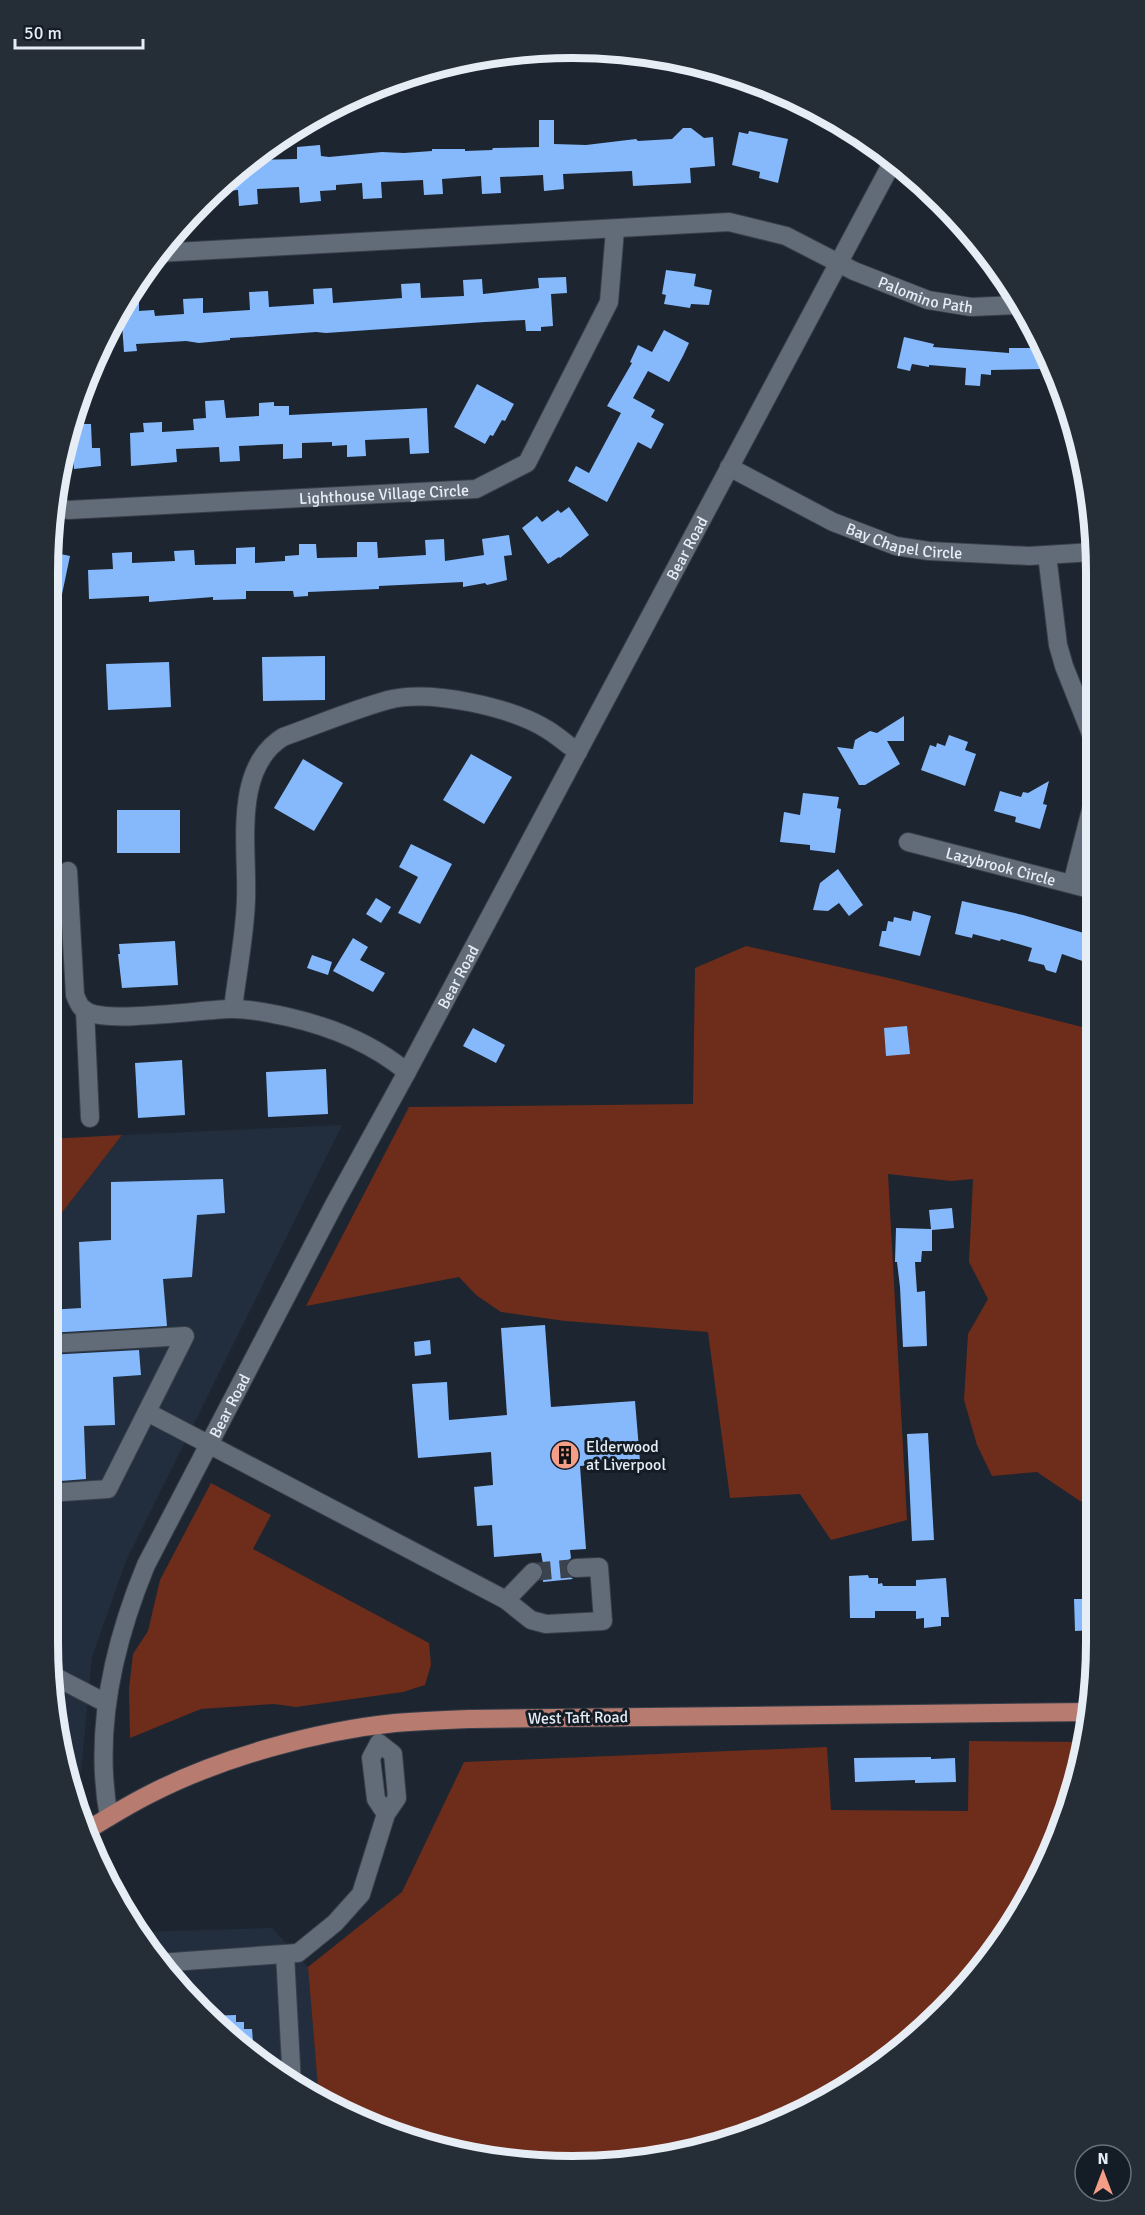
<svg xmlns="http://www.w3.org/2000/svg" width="1145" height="2215" font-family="Signika,sans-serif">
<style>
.built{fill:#222e3e}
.green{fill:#6e2c1b}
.building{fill:#86b9fc}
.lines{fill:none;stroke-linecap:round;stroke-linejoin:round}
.minor-tunnel{stroke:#3b434e;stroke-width:18;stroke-dasharray:18 9;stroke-linecap:butt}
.minor-casing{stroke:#383f49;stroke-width:20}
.major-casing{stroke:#383f49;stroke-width:20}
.minor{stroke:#626b78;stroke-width:18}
.major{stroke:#b77b70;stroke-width:18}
.labels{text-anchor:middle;stroke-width:6;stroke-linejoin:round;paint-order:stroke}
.street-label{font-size:16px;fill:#e7edf5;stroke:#141c26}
.poi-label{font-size:16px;fill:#e7edf5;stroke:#141c26;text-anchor:start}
.rim{fill:none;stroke:#e7edf5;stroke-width:8}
</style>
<rect width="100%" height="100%" fill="#1d2530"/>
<g class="built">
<polygon points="342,1125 126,1561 92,1657 81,1772 73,1793 48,1642 48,1236 64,1210 122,1135"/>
<polygon points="272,1928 308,1967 319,2100 310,2097 226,2037 157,1962 141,1932"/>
</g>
<g class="green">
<polygon points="746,946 893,979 1094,1030 1095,1507 1080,1501 1037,1472 992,1476 977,1445 964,1400 968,1334 988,1299 969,1262 973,1179 951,1181 888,1174 907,1520 831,1540 800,1494 730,1498 708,1332 565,1321 501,1312 476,1295 459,1277 306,1306 409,1107 693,1104 695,968"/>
<polygon points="122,1135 64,1210 48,1236 49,1139"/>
<polygon points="211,1483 271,1515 253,1549 429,1643 431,1665 425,1685 403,1692 296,1707 274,1704 201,1709 130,1738 129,1689 133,1654 148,1631 160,1580"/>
<polygon points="969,1741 1085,1742 1079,1778 1043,1874 944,2013 804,2113 641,2163 470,2157 319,2100 308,1967 402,1892 464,1762 827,1747 831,1810 968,1811"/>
</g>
<g class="building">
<polygon points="539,120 554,120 554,144 586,145 636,139 638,141 672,139 683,128 691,128 704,138 713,137 715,166 690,168 691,183 633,186 632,171 563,174 564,189 544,191 543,175 500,177 501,193 482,194 481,176 442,179 443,194 424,195 423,180 381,182 382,198 363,199 362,183 336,185 336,190 320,191 321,201 300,203 299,187 257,189 258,204 239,206 238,190 214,192 226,178 252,160 297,159 297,147 320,145 321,156 329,157 382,152 404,153 432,151 432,149 465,149 465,151 492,150 493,148 539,147"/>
<polygon points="749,131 788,139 778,183 759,178 760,172 732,165 739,132 748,134"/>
<polygon points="666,270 696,274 694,286 712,290 709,305 691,304 690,308 664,304 666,295 662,294"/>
<polygon points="566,277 567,293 551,294 553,326 541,327 541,331 526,331 525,320 485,322 326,333 316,332 262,336 230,338 230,340 199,343 186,341 136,344 137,351 124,352 121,310 127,301 139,300 139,311 154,310 155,316 184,314 183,299 203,298 203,313 250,310 249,292 268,291 269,307 314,304 313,289 332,288 333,303 402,298 401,284 420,283 421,298 464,296 463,280 482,279 483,294 539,288 538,278"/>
<polygon points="664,330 689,343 683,356 669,382 648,371 633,398 655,410 651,417 664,424 651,449 638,442 607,502 568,481 576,466 589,473 621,413 607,406 632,363 630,362 638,345 652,352"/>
<polygon points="904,337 934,344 933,347 1009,353 1009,348 1043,348 1054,366 1041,366 1041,369 991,370 991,375 981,374 980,386 965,385 966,368 929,365 929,367 912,364 910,371 897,368"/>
<polygon points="477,384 514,404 505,421 502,420 493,436 490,435 485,444 454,427"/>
<polygon points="224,400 226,418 259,416 259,403 274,402 274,406 289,406 289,415 427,408 429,453 410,454 409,438 365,440 366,456 347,457 347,445 332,446 332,442 302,443 302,458 283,459 283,444 239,446 240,461 220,462 219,447 176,449 177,462 131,466 130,433 144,432 143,423 162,422 162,432 194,430 193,419 206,418 205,401"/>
<polygon points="71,424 91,424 92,448 100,448 101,466 74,469 73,453 63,454"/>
<polygon points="569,507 589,535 560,558 559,557 548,564 522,528 537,516 542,522 558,510 561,513"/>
<polygon points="509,535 512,555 504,556 507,580 487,585 485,583 463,587 463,582 379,586 379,589 308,592 308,596 294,597 293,591 246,591 246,599 213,600 213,597 149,602 149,596 89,599 88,570 113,569 112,553 132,552 132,563 175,561 174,551 194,550 195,565 236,564 236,548 255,547 255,563 285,561 285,556 299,555 299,544 316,544 317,558 357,557 357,542 377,542 378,558 426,555 425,540 444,539 445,561 484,555 482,539"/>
<polygon points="51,552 70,556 61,599 49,597"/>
<polygon points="325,656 325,700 263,701 262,657"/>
<polygon points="169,662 171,707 108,710 106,664"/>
<polygon points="904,716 904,741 887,741 900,764 865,785 859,785 837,747 853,749 855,740 870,731 877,733"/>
<polygon points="949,735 968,742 965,750 976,754 965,786 921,770 930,745 936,747 937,743 945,746"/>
<polygon points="471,754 512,777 484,824 443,800"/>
<polygon points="303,759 343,783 314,831 274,808"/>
<polygon points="1049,781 1043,804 1047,805 1040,829 1015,822 1016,817 994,811 1000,791 1021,797 1023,792 1028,793"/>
<polygon points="803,793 839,797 837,808 841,809 835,853 810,850 810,845 780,842 784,812 800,815"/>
<rect x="117" y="810" width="63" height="43"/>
<polygon points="411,844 452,864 420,924 398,913 418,877 399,867"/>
<polygon points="838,869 863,905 849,916 839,903 828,911 813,910 820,883"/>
<polygon points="376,898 391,907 381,923 366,914"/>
<polygon points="962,901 1023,915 1094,936 1094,965 1062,954 1056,973 1046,970 1044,965 1028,961 1032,948 1001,939 1000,941 973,934 972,938 955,934"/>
<polygon points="913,911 931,916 920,956 879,946 882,931 886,931 888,921 893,922 894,917 911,921"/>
<polygon points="353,938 368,947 360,960 385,973 373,992 333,971"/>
<polygon points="175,941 178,985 122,988 118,954 120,954 119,944"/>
<polygon points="312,955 332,962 328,975 307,968"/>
<polygon points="907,1026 910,1054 886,1056 884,1028"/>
<polygon points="473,1028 505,1045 496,1063 463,1046"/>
<polygon points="182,1060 185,1115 138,1118 135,1063"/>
<polygon points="326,1069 328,1114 268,1117 266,1072"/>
<polygon points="223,1179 225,1213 197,1215 192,1277 163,1279 167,1326 48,1333 48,1310 81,1308 79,1242 111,1240 111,1182"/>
<polygon points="952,1208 954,1228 932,1230 932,1251 922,1251 921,1262 915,1262 917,1292 925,1291 927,1346 903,1347 900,1287 897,1262 895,1262 896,1228 931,1229 929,1210"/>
<polygon points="545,1325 551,1407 635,1401 640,1461 580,1466 586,1549 570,1550 571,1558 566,1562 565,1569 567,1574 573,1579 543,1582 544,1569 541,1553 494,1557 492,1525 477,1526 474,1487 493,1485 491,1452 418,1458 412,1384 447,1382 449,1420 507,1415 501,1328"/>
<polygon points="430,1340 431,1354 415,1356 414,1342"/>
<polygon points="139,1350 141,1375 113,1377 115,1425 84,1426 86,1479 48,1482 48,1355"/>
<polygon points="928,1433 934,1540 912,1541 907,1434"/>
<polygon points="868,1575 869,1578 878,1578 878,1584 882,1583 883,1586 916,1586 916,1580 946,1578 949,1617 941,1617 941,1626 924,1628 924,1618 916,1619 916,1611 875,1611 875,1618 850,1618 849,1576"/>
<polygon points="1074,1599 1093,1599 1095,1630 1075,1631"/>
<polygon points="931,1757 931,1759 955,1758 956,1782 915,1783 915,1780 855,1782 854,1758"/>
<polygon points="236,2015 236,2022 244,2022 244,2029 252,2029 254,2056 226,2037 207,2016"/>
</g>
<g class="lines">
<polyline class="minor-tunnel" points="533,1572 576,1568"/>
<g class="minor-casing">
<g id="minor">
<path id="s1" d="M157 253 729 222 786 236 854 271 928 300 971 307 1018 305"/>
<path id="s2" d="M729 467 833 522 896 546 929 551 1029 556 1093 552"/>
<path id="s3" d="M55 506 68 510 476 489 527 463 609 302 615 230"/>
<polyline points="1047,555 1058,645 1064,666 1093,739"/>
<path id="s4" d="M908 842 1094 890"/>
<path d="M68 871 75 995C78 1002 80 1009 88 1012 110 1023 200 1010 229 1009 247 1008 270 1013 288 1017 332 1027 373 1044 407 1072"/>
<polyline points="1072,884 1093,802"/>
<path d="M233 1009C237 973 245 936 246 899 248 848 232 769 283 737 317 725 352 710 388 700 430 689 511 707 548 730 559 737 568 745 578 752"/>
<polyline points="85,1010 90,1118"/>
<polyline points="147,1412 506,1600 531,1620 546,1624 603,1621 599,1567 576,1568"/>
<polyline points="48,1493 108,1489 185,1336 48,1344"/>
<polyline points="48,1579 50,1575"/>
<polyline points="506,1600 533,1572"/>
<polyline points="54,1676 106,1703"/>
<path id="s5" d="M109 1817C93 1731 113 1645 146 1565L335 1203 407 1072 893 161"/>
<polyline points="285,1954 292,2084"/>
<polyline points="158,1963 298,1953 335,1923 361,1894 386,1814 397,1798 393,1754 379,1743 371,1758 376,1799 386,1814"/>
</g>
</g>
<g class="major-casing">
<path id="major" d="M86 1831C107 1818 128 1805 150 1794 220 1758 316 1731 395 1723 421 1721 447 1720 472 1719L1090 1712"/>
</g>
<use href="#minor" class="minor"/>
<use href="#major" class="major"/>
</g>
<defs>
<g id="building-disc" transform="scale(1.5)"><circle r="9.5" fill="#f49e88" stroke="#141c26"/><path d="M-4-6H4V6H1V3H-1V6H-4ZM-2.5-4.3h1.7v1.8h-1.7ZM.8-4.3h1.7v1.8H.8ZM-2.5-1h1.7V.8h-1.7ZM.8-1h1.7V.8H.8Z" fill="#111"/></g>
</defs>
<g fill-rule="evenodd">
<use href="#building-disc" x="565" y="1455"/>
</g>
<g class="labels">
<g class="street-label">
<text dy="6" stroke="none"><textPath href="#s1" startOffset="784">Palomino Path</textPath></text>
<text dy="6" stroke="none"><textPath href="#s3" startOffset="330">Lighthouse Village Circle</textPath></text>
<text dy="6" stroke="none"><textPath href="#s2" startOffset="192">Bay Chapel Circle</textPath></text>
<text dy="6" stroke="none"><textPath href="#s5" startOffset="1410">Bear Road</textPath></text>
<text dy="6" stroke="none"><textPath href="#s4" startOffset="96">Lazybrook Circle</textPath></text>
<text dy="6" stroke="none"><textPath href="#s5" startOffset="924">Bear Road</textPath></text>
<text dy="6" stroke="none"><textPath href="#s5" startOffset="438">Bear Road</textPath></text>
<text transform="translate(578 1717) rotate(-1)" y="6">West Taft Road</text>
</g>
<g class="poi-label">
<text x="586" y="1452">Elderwood<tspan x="586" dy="18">at Liverpool</tspan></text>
</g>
</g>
<path d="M0 0H1145V2215H0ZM572 58H572A514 514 0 0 1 1086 572V1642A514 514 0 0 1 572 2156H572A514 514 0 0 1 58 1642V572A514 514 0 0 1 572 58Z" fill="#252d37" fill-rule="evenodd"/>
<path class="rim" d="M572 58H572A514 514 0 0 1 1086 572V1642A514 514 0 0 1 572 2156H572A514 514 0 0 1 58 1642V572A514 514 0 0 1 572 58Z"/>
<g transform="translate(1103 2173)"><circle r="28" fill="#141c26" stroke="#687079" stroke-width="1.5"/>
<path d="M0-4.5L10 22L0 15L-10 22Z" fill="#f49e88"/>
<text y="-9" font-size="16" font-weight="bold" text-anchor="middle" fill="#e7edf5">N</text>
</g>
<path d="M15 39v9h128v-9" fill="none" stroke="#e7edf5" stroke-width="3"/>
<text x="24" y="39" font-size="18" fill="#e7edf5" stroke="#141c26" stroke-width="4.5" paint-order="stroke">50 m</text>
</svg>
